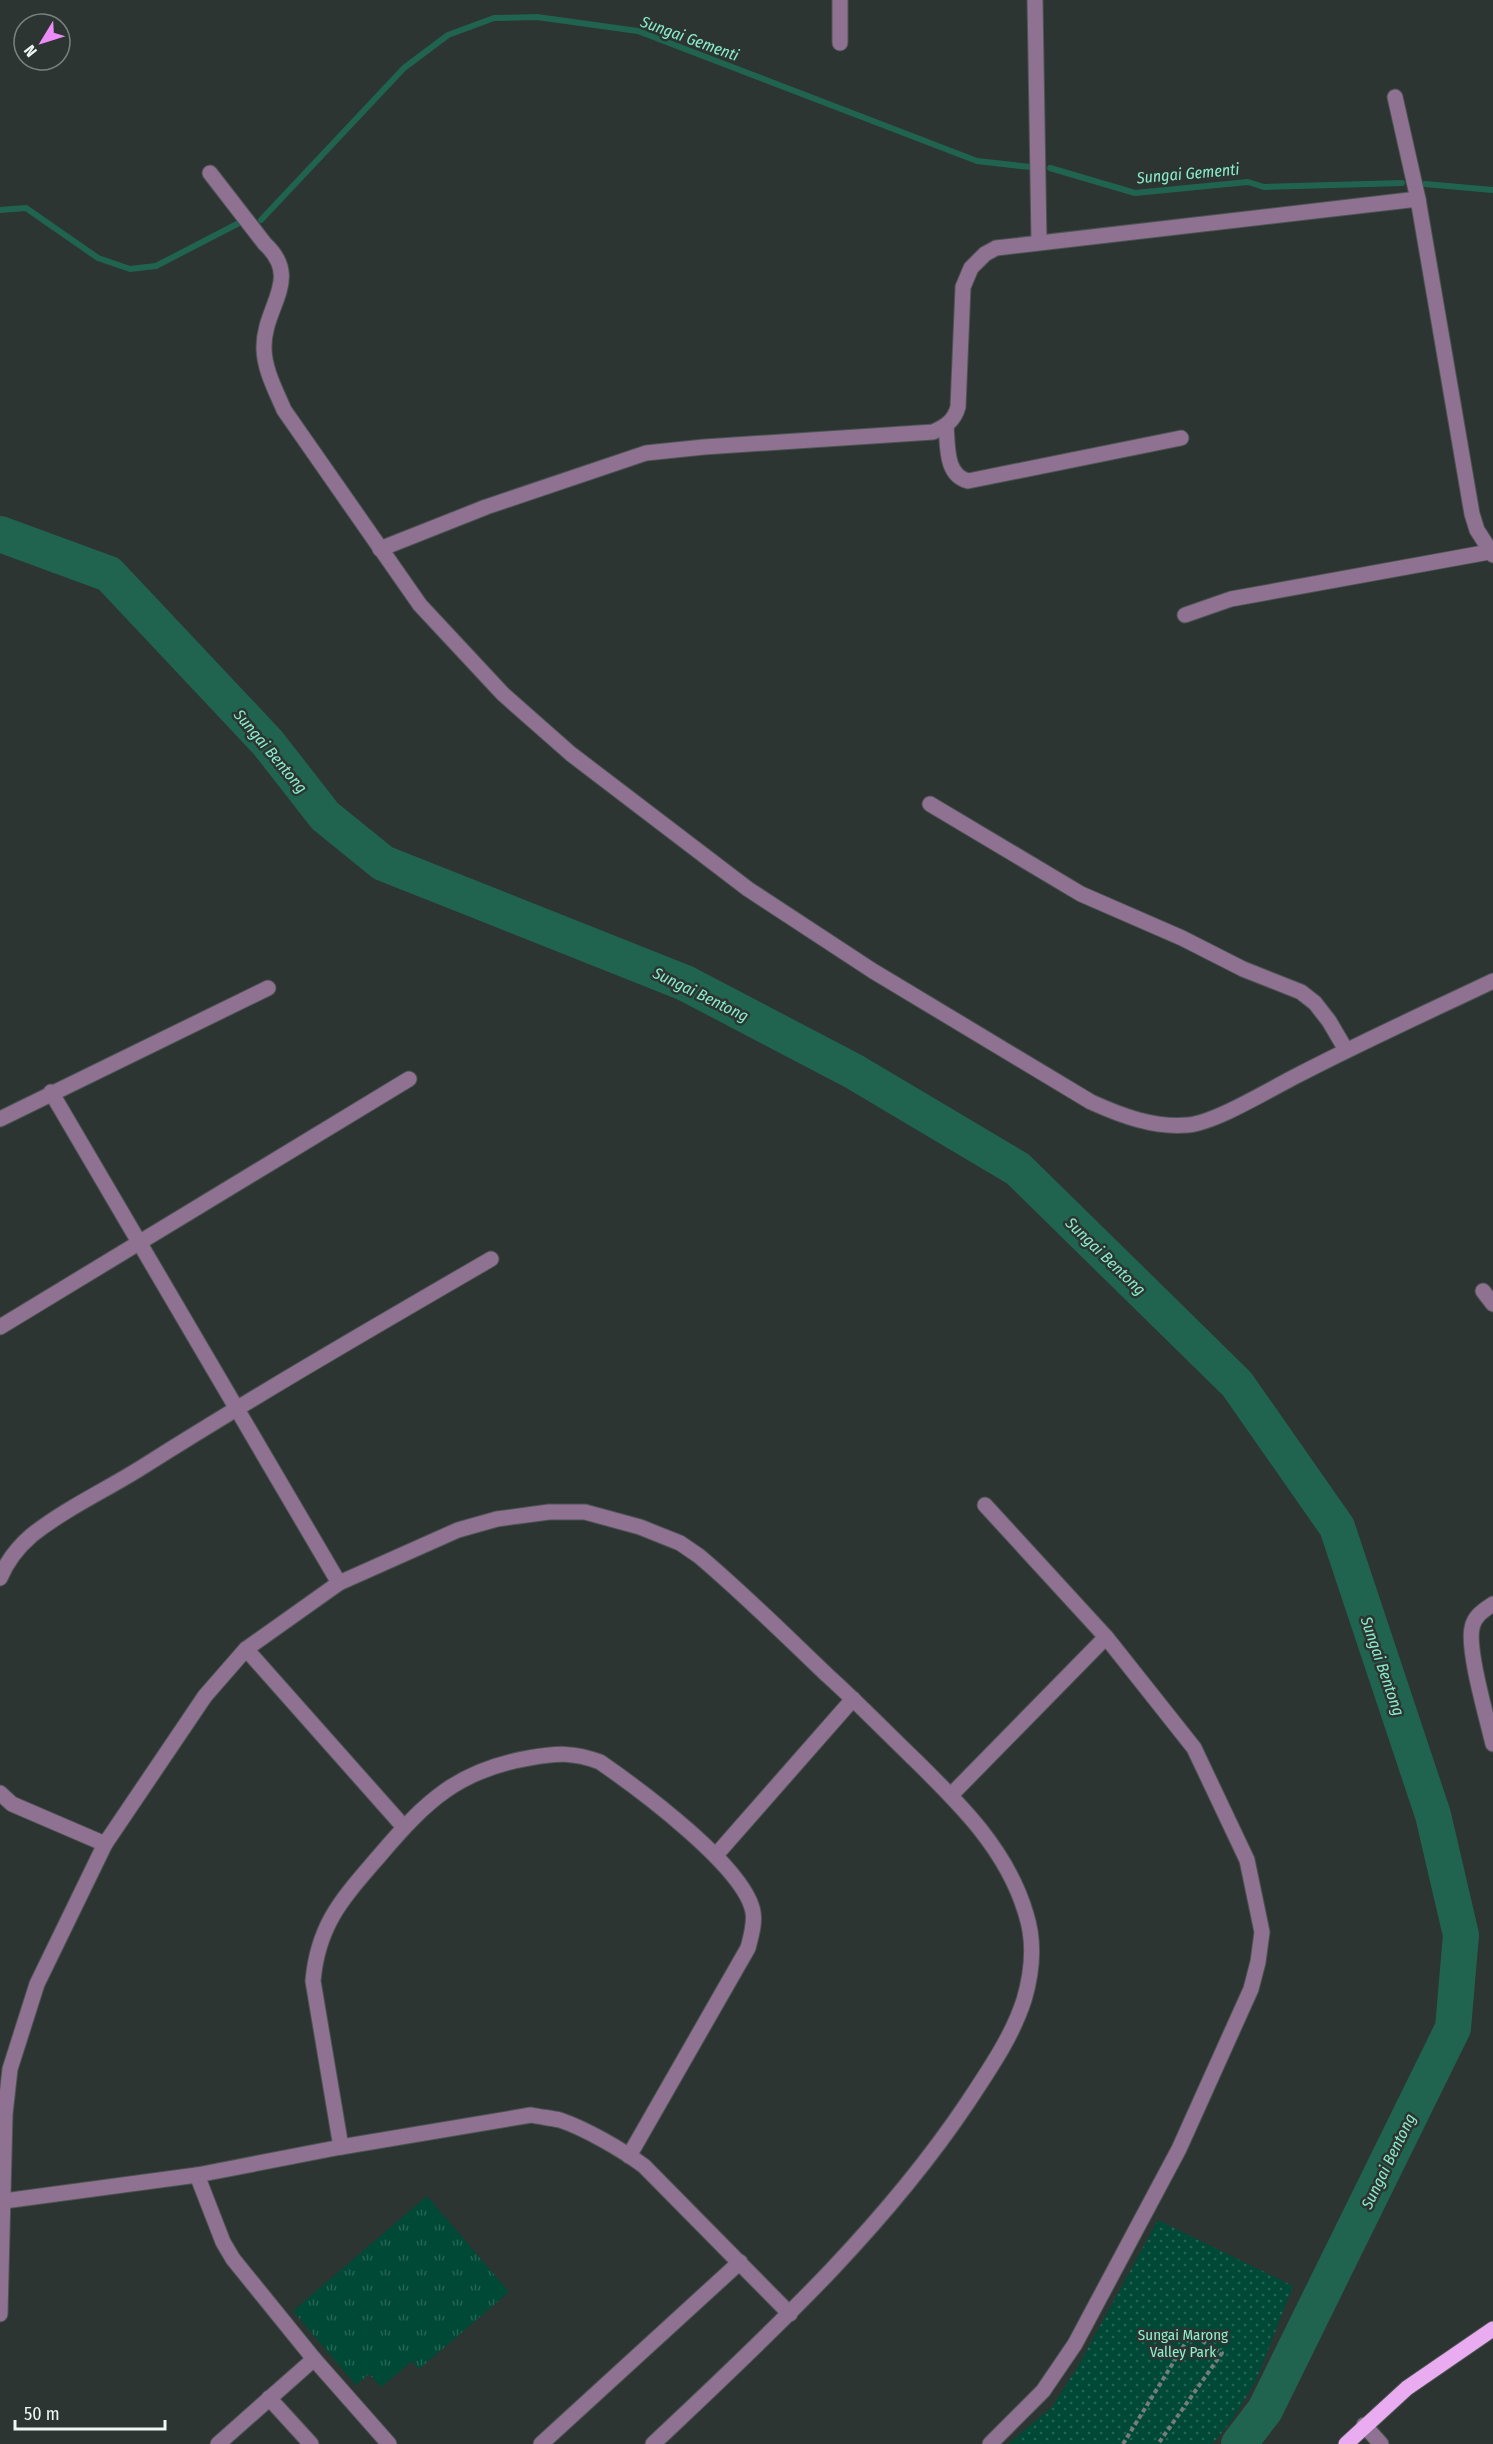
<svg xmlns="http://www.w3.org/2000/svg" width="1493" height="2444" font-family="'Fira Sans Condensed',sans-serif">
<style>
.grass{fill:url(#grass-tufts)}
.park{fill:url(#park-dots)}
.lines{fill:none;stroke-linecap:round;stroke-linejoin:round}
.stream{stroke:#20644f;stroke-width:6}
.river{stroke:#20644f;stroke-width:36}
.minor-casing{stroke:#4b5451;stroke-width:17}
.major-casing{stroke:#4b5451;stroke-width:17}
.path{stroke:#757d7b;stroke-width:4;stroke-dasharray:4.5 3;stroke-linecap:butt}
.minor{stroke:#8f7192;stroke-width:15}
.major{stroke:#eaacf1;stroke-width:15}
.labels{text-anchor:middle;stroke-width:5;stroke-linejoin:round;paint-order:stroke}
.park-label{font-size:15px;fill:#8ef0ce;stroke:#2c3532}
.water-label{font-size:16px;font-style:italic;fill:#8aeccb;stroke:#2c3532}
</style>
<defs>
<pattern id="grass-tufts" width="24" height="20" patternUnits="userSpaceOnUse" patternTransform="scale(1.5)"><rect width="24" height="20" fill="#004937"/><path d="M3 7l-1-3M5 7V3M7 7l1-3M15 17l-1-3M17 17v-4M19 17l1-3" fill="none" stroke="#266455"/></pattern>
<pattern id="park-dots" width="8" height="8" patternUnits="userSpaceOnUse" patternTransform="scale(1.5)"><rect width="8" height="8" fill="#004937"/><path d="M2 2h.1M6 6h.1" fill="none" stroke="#266455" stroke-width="1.8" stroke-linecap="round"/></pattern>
</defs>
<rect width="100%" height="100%" fill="#2c3532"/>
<polygon class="grass" points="427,2196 509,2292 419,2369 412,2361 381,2387 369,2374 356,2385 293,2311"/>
<polygon class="park" points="1158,2220 1293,2286 1256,2381 1230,2423 1212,2444 1008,2444 1052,2407 1077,2368"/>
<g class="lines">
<g class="stream">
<polyline points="1050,168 1135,193 1248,182 1264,187 1402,183"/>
<polyline points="1425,184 1493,190"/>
<polyline points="0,210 26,208 98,258 130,269 156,266 239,223"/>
<polyline points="261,220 404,68 448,35 494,18 537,17 638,31 977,161 1030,167"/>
</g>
<polyline class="river" points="0,534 109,574 268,743 325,816 383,863 685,983 853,1071 1018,1169 1237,1384 1337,1527 1433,1815 1461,1935 1453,2028 1265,2410 1239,2444"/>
<g class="minor-casing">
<g id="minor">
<polyline points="1035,0 1039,242"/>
<polyline points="840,43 840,0"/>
<polyline points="1395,97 1418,199"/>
<path d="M210 173 265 244C303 279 263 307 264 348 264 369 276 391 284 410L420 605 503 694 571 754 748 889 873 971 1091 1102C1122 1116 1154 1128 1188 1125 1218 1122 1275 1086 1304 1072 1366 1040 1430 1011 1493 981"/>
<path d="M946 426C948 446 945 475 968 481L1181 438"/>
<path d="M380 549 486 507 646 453 704 447 933 432C946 426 954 421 958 407L963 287 971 268 985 254 996 248 1418 199 1472 514 1477 530 1493 555"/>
<polyline points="1185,615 1231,599 1489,552"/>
<polyline points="930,804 1081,894 1182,938 1243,969 1301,992 1315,1003 1329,1021 1346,1050"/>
<polyline points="51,1092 339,1583"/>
<polyline points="0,1119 268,988"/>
<polyline points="1483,1291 1493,1304"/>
<polyline points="0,1327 409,1079"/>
<polyline points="985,1505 1106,1637"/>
<path d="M0 1578C7 1561 18 1547 32 1535 66 1508 108 1489 144 1466 258 1394 374 1327 491 1259"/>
<path d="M1493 1604C1484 1610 1474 1616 1472 1628 1467 1650 1487 1718 1493 1744"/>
<polyline points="246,1649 403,1826"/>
<polyline points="0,1793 12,1804 105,1844"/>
<polyline points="951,1795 1106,1637 1194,1748 1247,1860 1262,1932 1258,1962 1251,1989 1179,2149 1075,2344 1043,2391 990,2444"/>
<polyline points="716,1855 853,1699"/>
<path d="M341 2147 313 1981C318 1923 344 1897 380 1855 425 1802 458 1770 529 1758 557 1753 573 1752 600 1762 639 1789 745 1867 753 1912 755 1924 751 1936 748 1948L629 2156"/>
<polyline points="197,2175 223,2242 233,2259 314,2359 389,2444"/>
<path d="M4 2201 197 2175 341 2147 531 2115C540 2117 551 2118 560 2120 586 2129 621 2149 644 2166L790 2314"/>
<path d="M0 2314 5 2114 10 2069 37 1984 105 1844 205 1696 246 1649 339 1583 458 1530 497 1519 549 1512H585L640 1527 680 1543 699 1556C744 1594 785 1635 827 1675 856 1701 883 1729 911 1756 958 1802 1007 1849 1026 1914 1035 1942 1032 1973 1024 2000 1012 2037 989 2070 968 2102 881 2232 766 2337 653 2444"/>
<polyline points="269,2398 311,2444"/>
<polyline points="1364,2425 1381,2444"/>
<polyline points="218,2444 314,2359"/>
<polyline points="541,2444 740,2262"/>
</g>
</g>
<g class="major-casing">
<polyline id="major" points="1346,2444 1407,2388 1493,2329"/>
</g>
<polyline class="path" points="1123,2444 1191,2334 1222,2353 1158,2444"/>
<use href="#minor" class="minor"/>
<use href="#major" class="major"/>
</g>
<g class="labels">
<g class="park-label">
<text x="1183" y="2340">Sungai Marong<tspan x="1183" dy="17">Valley Park</tspan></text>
</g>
<g class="water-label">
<text transform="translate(690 38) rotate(20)" y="6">Sungai Gementi</text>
<text transform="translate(1188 173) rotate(-5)" y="6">Sungai Gementi</text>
<text transform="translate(271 751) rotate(50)" y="6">Sungai Bentong</text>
<text transform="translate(701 994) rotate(26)" y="6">Sungai Bentong</text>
<text transform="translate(1106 1256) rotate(44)" y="6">Sungai Bentong</text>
<text transform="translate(1383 1666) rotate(71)" y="6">Sungai Bentong</text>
<text transform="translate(1388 2161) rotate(-64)" y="6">Sungai Bentong</text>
</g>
</g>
<g transform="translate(42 42) rotate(232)"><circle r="28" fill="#2c3532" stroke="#7a8280" stroke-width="1.5"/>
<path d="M0-4.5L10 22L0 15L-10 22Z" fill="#ed8cf9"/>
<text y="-9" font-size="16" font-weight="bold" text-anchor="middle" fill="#f0f6f4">N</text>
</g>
<path d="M15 2420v9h150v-9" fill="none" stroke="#f0f6f4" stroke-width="3"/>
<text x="24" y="2420" font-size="18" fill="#f0f6f4" stroke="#2c3532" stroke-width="4.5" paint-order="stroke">50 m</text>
</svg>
